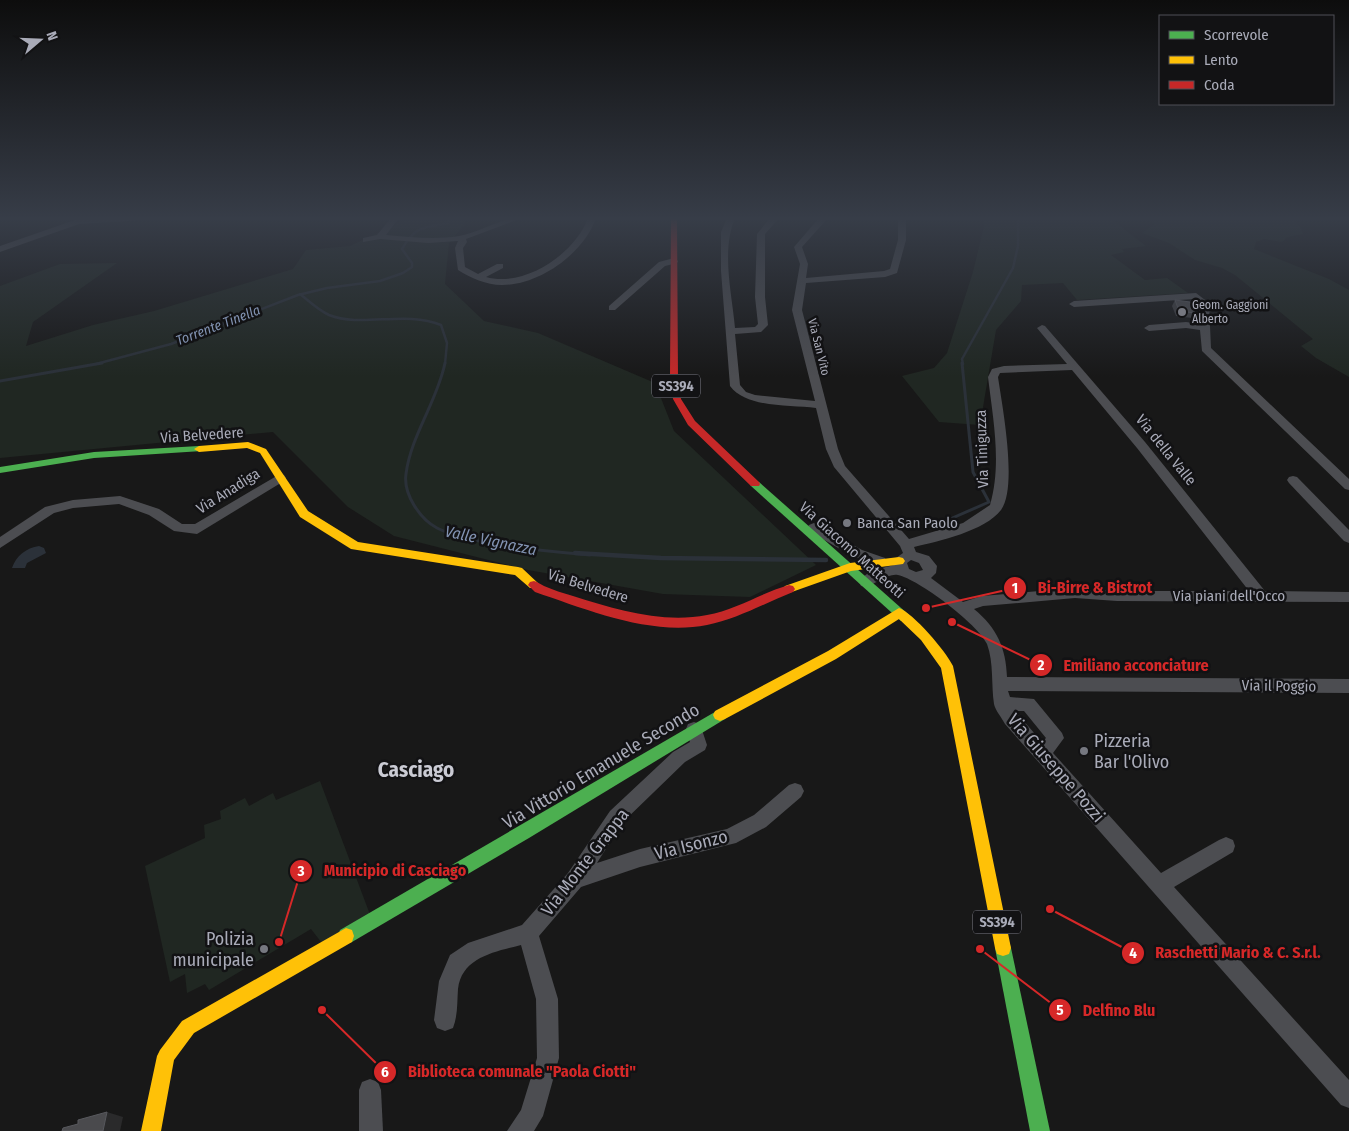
<svg xmlns="http://www.w3.org/2000/svg" width="1349" height="1131" font-family="'Fira Sans Condensed',sans-serif">
<style>
.green{fill:#202722}
.water{fill:#2b3139}
.lines{fill:none;stroke-linecap:round;stroke-linejoin:round}
.stream-far2{stroke:#2b3139;stroke-width:2.5}
.stream-far1{stroke:#2b3139;stroke-width:3}
.stream{stroke:#2b3139;stroke-width:4.5}
.street{fill:#4c4d51;fill-rule:evenodd}
.fast{fill:#4caf50;fill-rule:evenodd}
.slow{fill:#ffc107;fill-rule:evenodd}
.jam{fill:#c62828;fill-rule:evenodd}
.wall{fill:#3e3e40}
.shaded-wall{fill:#2a2a2b}
.building{fill:#4a4a4d;stroke:#58595e}
.poi-dot{fill:#767880;stroke:#121214;stroke-width:2}
.labels{text-anchor:middle;stroke-width:5;stroke-linejoin:round;paint-order:stroke}
.far-poi-label{font-size:12px;fill:#a9abb8;stroke:#121214;text-anchor:start}
.far-street-label{font-size:12px;fill:#a9abb8;stroke:#121214}
.far-water-label{font-size:14px;font-style:italic;fill:#8293b2;stroke:#121214}
.shield{fill:#121214;stroke:#7c7d87;stroke-width:1}
.shield-label{font-size:14px;font-weight:bold;fill:#a9abb8}
.street-label{font-size:15px;fill:#a9abb8;stroke:#121214}
.poi-label{font-size:15px;fill:#a9abb8;stroke:#121214;text-anchor:start}
.water-label{font-size:16px;font-style:italic;fill:#8293b2;stroke:#121214}
.near-poi-label{font-size:18px;fill:#a9abb8;stroke:#121214;text-anchor:start}
.near-street-label{font-size:18px;fill:#a9abb8;stroke:#121214}
.near-quarter-label{font-size:21px;font-weight:bold;fill:#cacbd4;stroke:#121214}
.leader{fill:none;stroke:#d62828;stroke-width:2}
.callout-dot{fill:#d62828;stroke:#121214;stroke-width:2}
.mark-label{font-size:15px;text-anchor:middle;font-weight:bold;fill:#fff}
.callout-label{font-size:16px;text-anchor:middle;font-weight:bold;fill:#d62828;stroke:#121214;stroke-width:5;stroke-linejoin:round;paint-order:stroke}
</style>
<rect width="100%" height="100%" fill="#181818"/>
<g class="green">
<polygon points="409,218 465,218 464,225 449,243 445,284 484,321 538,333 655,383 674,431 816,565 750,597 663,594 528,570 394,536 348,507 273,432 0,458 0,286 60,264 117,263 33,322 26,346 93,325 154,311 293,269 306,250 350,246"/>
<polygon points="983,218 1110,218 1146,246 1122,249 1124,252 1111,255 1145,280 1167,278 1188,293 1077,300 1063,283 1022,285 1021,301 996,330 980,425 939,422 902,376 934,368 947,353 973,272 984,226"/>
<polygon points="1146,218 1291,218 1301,228 1303,234 1288,237 1282,242 1264,239 1256,242 1254,249 1329,279 1349,290 1349,377 1316,358 1301,346 1313,339 1235,275 1222,268 1195,260 1169,243 1142,233 1155,224"/>
<polygon points="320,781 372,920 325,947 311,929 209,990 205,984 187,993 185,974 170,982 145,866 205,838 204,825 221,819 220,811 245,798 249,806 273,793 276,800"/>
</g>
<path class="water" d="M39 546 44 548 46 553 27 563 25 568H12C16 556 26 548 39 546Z"/>
<g class="lines">
<g class="stream-far2">
<path d="M300 294C309 301 318 310 329 315 362 328 405 310 441 325L447 343 445 364"/>
<path d="M96 364 171 344 298 295 327 288 380 281 403 273 412 267V263L402 249C416 225 423 228 448 223L449 218"/>
<polyline points="963,364 962,359 1013,268 1018,246 1018,218"/>
</g>
<g class="stream-far1">
<path d="M445 363C437 402 411 435 406 474 403 494 420 519 437 528 470 545 552 552 590 555"/>
<polyline points="0,381 102,363"/>
<polyline points="941,523 989,502 973,472 962,363"/>
</g>
<polyline class="stream" points="575,553 661,558 826,560"/>
<g class="street">
<polygon points="100,218 147,218 143,220 79,224 0,252 0,246 75,220"/>
<path d="M391 218H399L386 235C410 237 435 240 459 236 481 232 499 218 522 218L466 239 467 242 463 248 465 267 478 274 497 264H503V268L486 277C524 288 575 254 588 218H596C584 253 540 285 502 285 486 285 471 278 458 270L455 248 458 241 428 243 380 239 363 242V238L377 235Z"/>
<path d="M727 218H735C721 251 732 294 735 328L755 327 758 324 755 297 757 234 770 218H779L765 234V297L768 325 761 332 735 334 740 385 746 392 755 395 815 401 792 310 800 264 794 247 819 218H828L802 247 808 264 806 278 884 271 890 269 898 240V218H906V240L897 273 885 277 806 283 802 310 838 449 845 466 909 539 963 523 990 505C1002 464 993 419 988 377L992 369 1004 366 1067 364 1037 328 1042 325 1045 326 1145 442 1265 591 1349 592V602L1117 601 1075 598 983 606 974 609C997 628 1006 648 1007 677L1349 679V693L1008 691 1010 697 1034 699 1062 733 1064 738 1053 753 1161 873 1219 840 1226 837 1233 840 1235 846 1233 852 1174 887 1349 1080V1108L1341 1105 1005 724C1002 718 995 710 994 704 991 686 994 663 987 644 978 624 918 579 898 575 888 573 875 584 866 587L861 586 859 582C865 571 882 568 894 565L892 561 903 553 900 546 834 467 826 449 816 408C790 405 746 408 730 386L721 271V232ZM1072 370 1137 448 1249 591H1117L1075 588 982 596 963 602 931 578 936 573 937 566 929 556 916 552 914 547C939 541 985 531 1001 510 1018 487 1002 405 998 377L1000 373ZM911 560 919 563 923 570 916 572 909 569 907 563ZM1015 711H1024L1046 738 1042 742Z"/>
<polygon points="674,258 678,261 677,263 665,266 615,310 609,310 609,306 659,262"/>
<polygon points="1196,293 1209,303 1211,348 1349,479 1349,490 1345,489 1202,351 1200,330 1186,328 1149,331 1144,328 1149,325 1186,322 1200,324 1199,304 1194,299 1074,307 1069,304 1074,301"/>
<polygon points="280,474 284,475 286,478 284,481 197,534 174,531 149,515 119,504 73,508 54,513 0,548 0,537 45,507 73,500 120,496 159,509 182,524 195,524"/>
<polygon points="1293,476 1297,477 1349,530 1349,543 1344,541 1289,483 1287,480 1289,477"/>
<polygon points="814,523 862,550 885,558 887,562 880,567 852,556 809,531 807,528 809,525"/>
<path d="M694 722 700 724 707 745 705 750 685 762 622 823 597 863 640 849 727 829 754 815 789 785 795 783 801 785 804 791 801 797 766 827 736 843 640 867 581 887 539 936 558 999 559 1058 543 1116 534 1131H507L521 1110 537 1058 536 999 521 945C495 952 462 957 458 989 457 1002 458 1015 453 1028L445 1031 437 1028 434 1020 439 981 450 955 468 943 522 925 568 873 610 811 673 752 690 742 686 729 688 724Z"/>
<polygon points="370,1079 378,1082 381,1090 383,1131 359,1131 359,1090 362,1082"/>
</g>
<g class="fast">
<polygon points="199,446 202,447 204,449 202,451 94,458 0,473 0,467 94,452"/>
<polygon points="755,481 759,482 909,615 911,618 909,621 901,621 751,486 750,484 751,482"/>
<polygon points="720,709 725,711 727,715 725,719 529,838 352,942 346,944 340,942 338,936 340,930"/>
<polygon points="1003,940 1009,942 1011,948 1050,1131 1030,1131 995,948 997,942"/>
</g>
<g class="slow">
<polygon points="248,442 266,449 308,511 358,542 518,567 522,568 540,585 538,588 530,588 515,575 351,549 300,517 260,453 247,448 199,452 194,449 199,446"/>
<polygon points="899,557 903,558 905,561 903,564 851,571 789,593 785,592 783,589 785,586 850,563"/>
<path d="M899 608C913 613 946 651 953 666L1011 948 1009 954 1003 956 997 954 995 948 941 668 921 640 899 619 836 659 725 719 720 721 715 719 713 715 715 711 828 651Z"/>
<polygon points="346,928 352,930 354,936 352,942 194,1033 174,1060 161,1131 141,1131 157,1056 160,1050 182,1021"/>
</g>
<g class="jam">
<polygon points="671,218 677,218 678,376 681,399 695,421 759,482 760,484 759,486 751,486 688,425 673,399 670,376"/>
<path d="M534 581C538 582 540 584 544 586 553 590 563 593 573 596 615 609 662 624 707 615 736 610 761 593 789 585L793 586 795 589 793 592C765 603 737 619 707 625 650 636 588 610 535 592L528 585 530 582Z"/>
</g>
</g>
<polygon class="wall" points="1175,300 1195,313 1192,318 1176,316 1172,306"/>
<polygon class="shaded-wall" points="107,1112 123,1117 120,1131 103,1131"/>
<g class="building">
<polygon points="1175,300 1190,302 1195,313 1179,311"/>
<polygon points="107,1112 103,1131 62,1131 63,1128 78,1124 78,1120"/>
</g>
<linearGradient id="sky" x2="0" y2="1"><stop stop-color="#0d0d0d"/><stop offset="0.58" stop-color="#373d48"/><stop offset="1" stop-color="#373d48" stop-opacity="0"/></linearGradient>
<rect width="1349" height="377" fill="url(#sky)"/>
<g class="poi-dot">
<circle cx="1182" cy="312" r="5"/>
<circle cx="847" cy="523" r="5"/>
<circle cx="1084" cy="751" r="5"/>
<circle cx="264" cy="949" r="5"/>
</g>
<g class="labels">
<g class="far-poi-label">
<text x="1192" y="309">Geom. Gaggioni<tspan x="1192" dy="14">Alberto</tspan></text>
</g>
<g class="far-street-label">
<text transform="translate(819 347) rotate(76)" y="4">Via San Vito</text>
</g>
<g class="far-water-label">
<text transform="translate(218 325) rotate(-21)" y="5">Torrente Tinella</text>
</g>
<g class="shield">
<rect x="652" y="374.5" width="48" height="23" rx="4"/>
<rect x="973" y="910.5" width="48" height="23" rx="4"/>
</g>
<g class="shield-label">
<text x="676" y="391">SS394</text>
<text x="997" y="927">SS394</text>
</g>
<g class="street-label">
<text transform="translate(202 435) rotate(-4)" y="5">Via Belvedere</text>
<text transform="translate(982 449) rotate(-92)" y="5">Via Tiniguzza</text>
<text transform="translate(1166 450) rotate(51)" y="5">Via della Valle</text>
<text transform="translate(228 491) rotate(-32)" y="5">Via Anadiga</text>
<text transform="translate(852 550) rotate(42)" y="5">Via Giacomo Matteotti</text>
<text transform="translate(588 586) rotate(17)" y="5">Via Belvedere</text>
<text x="1229" y="601">Via piani dell'Occo</text>
<text transform="translate(1279 686) rotate(1)" y="5">Via il Poggio</text>
</g>
<g class="poi-label">
<text x="857" y="528">Banca San Paolo</text>
</g>
<g class="water-label">
<text transform="translate(491 540) rotate(12)" y="6">Valle Vignazza</text>
</g>
<g class="near-poi-label">
<text x="1094" y="747">Pizzeria<tspan x="1094" dy="21">Bar l'Olivo</tspan></text>
<text x="254" y="945" text-anchor="end">Polizia<tspan x="254" dy="21">municipale</tspan></text>
</g>
<g class="near-street-label">
<text transform="translate(601 766) rotate(-31)" y="6">Via Vittorio Emanuele Secondo</text>
<text transform="translate(1056 768) rotate(49)" y="6">Via Giuseppe Pozzi</text>
<text transform="translate(691 845) rotate(-14)" y="6">Via Isonzo</text>
<text transform="translate(585 862) rotate(-52)" y="6">Via Monte Grappa</text>
</g>
<g class="near-quarter-label">
<text x="416" y="777">Casciago</text>
</g>
</g>
<path class="leader" d="M926 608L1015 588M952 622L1041 665M279 942L301 871M1050 909L1133 953M980 949L1060 1010M322 1010L385 1072"/>
<g class="callout-dot">
<circle cx="926" cy="608" r="5"/>
<circle cx="952" cy="622" r="5"/>
<circle cx="279" cy="942" r="5"/>
<circle cx="1050" cy="909" r="5"/>
<circle cx="980" cy="949" r="5"/>
<circle cx="322" cy="1010" r="5"/>
<circle cx="1015" cy="588" r="12"/>
<circle cx="1041" cy="665" r="12"/>
<circle cx="301" cy="871" r="12"/>
<circle cx="1133" cy="953" r="12"/>
<circle cx="1060" cy="1010" r="12"/>
<circle cx="385" cy="1072" r="12"/>
</g>
<g class="mark-label">
<text x="1015" y="593">1</text>
<text x="1041" y="670">2</text>
<text x="301" y="876">3</text>
<text x="1133" y="958">4</text>
<text x="1060" y="1015">5</text>
<text x="385" y="1077">6</text>
</g>
<g class="callout-label">
<text x="1095" y="593">Bi-Birre &amp; Bistrot</text>
<text x="1136" y="671">Emiliano acconciature</text>
<text x="395" y="876">Municipio di Casciago</text>
<text x="1238" y="958">Raschetti Mario &amp; C. S.r.l.</text>
<text x="1119" y="1016">Delfino Blu</text>
<text x="522" y="1077">Biblioteca comunale "Paola Ciotti"</text>
</g>
<rect x="1159" y="15" width="175" height="90" fill="#121214" stroke="#4e4f56"/>
<rect x="1169" y="31" width="25" height="8" fill="#4caf50" stroke="#4e4f56"/>
<text x="1204" y="40" font-size="15" fill="#a9abb8">Scorrevole</text>
<rect x="1169" y="56" width="25" height="8" fill="#ffc107" stroke="#4e4f56"/>
<text x="1204" y="65" font-size="15" fill="#a9abb8">Lento</text>
<rect x="1169" y="81" width="25" height="8" fill="#c62828" stroke="#4e4f56"/>
<text x="1204" y="90" font-size="15" fill="#a9abb8">Coda</text>
<g transform="translate(40 40) rotate(71)" stroke="#121214" stroke-width="4" paint-order="stroke">
<path d="M0-4L9 19L0 12L-9 19Z" fill="#a9abb8"/>
<text y="-8" font-size="14" font-weight="bold" text-anchor="middle" fill="#a9abb8">N</text>
</g>
</svg>
